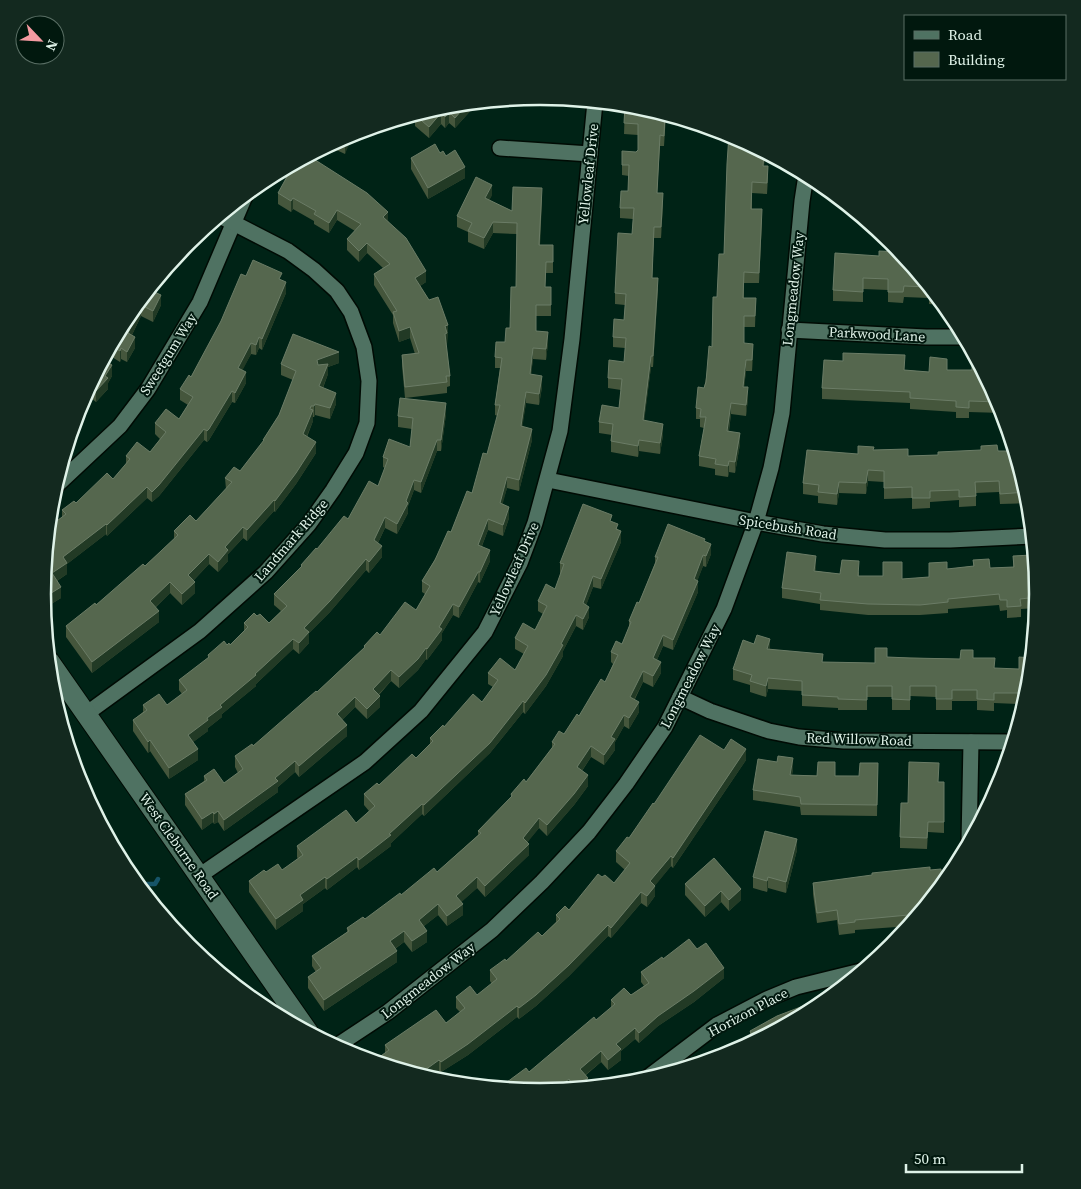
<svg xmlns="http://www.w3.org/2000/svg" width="1081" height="1189" font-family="'Source Serif 4',serif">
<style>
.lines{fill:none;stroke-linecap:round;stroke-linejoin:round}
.stream{stroke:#165468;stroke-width:4.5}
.minor-casing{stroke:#000b04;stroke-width:18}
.tertiary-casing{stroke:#000b04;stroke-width:22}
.minor{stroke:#4f7262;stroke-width:15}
.tertiary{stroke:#4f7262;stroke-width:20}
.wall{fill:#45563c}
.shaded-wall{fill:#223a25}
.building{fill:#55674e;stroke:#6b7c66}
.labels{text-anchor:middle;stroke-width:4;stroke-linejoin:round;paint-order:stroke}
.street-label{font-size:14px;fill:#dff2e8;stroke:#01180e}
.rim{fill:none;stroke:#dff2e8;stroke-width:2.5}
</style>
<rect width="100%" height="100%" fill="#002316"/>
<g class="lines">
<polyline class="stream" points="137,884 155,884 158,879"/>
<g class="minor-casing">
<g id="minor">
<polyline points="500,148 590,154"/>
<polyline points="789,330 926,337 965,337"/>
<polyline points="548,480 756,522 823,534 885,540 950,540 1033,536"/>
<polyline points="55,487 120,426 148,389 200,302 245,196"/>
<polyline points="680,697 710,711 769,731 799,737 844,741 1014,742"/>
<polyline points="86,714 200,631 266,572 309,524 333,490 356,453 367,423 369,381 364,347 351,312 337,291 314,270 288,251 220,216"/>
<polyline points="969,843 971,742"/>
<polyline points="199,876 365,762 421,711 485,632 520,563 535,523 560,431 572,339 595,102"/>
<polyline points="335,1047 388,1012 492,930 542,882 589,832 626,784 665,727 724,609 756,522 771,468 782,413 802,201 806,175"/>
<polyline points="643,1081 717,1025 767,999 796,987 865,970"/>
</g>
</g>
<g class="tertiary-casing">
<polyline id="tertiary" points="49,661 308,1032"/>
</g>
<use href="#minor" class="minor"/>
<use href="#tertiary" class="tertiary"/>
</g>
<g class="wall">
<polygon points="535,97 535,99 521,98"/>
<polygon points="444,106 473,108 455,128 449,123 445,128 441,124 429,138 415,126 415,118 413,115"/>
<polygon points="625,106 638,106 666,115 664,146 660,146 657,193 663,204 661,238 654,238 652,278 658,289 655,335 653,367 651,367 644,420 663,435 660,454 639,451 638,457 611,452 611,441 612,435 599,433 599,422 619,408 621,390 608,388 608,378 624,362 625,348 613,347 613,337 624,320 625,305 615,304 615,293 632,234 633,219 620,218 620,208 628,191 629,176 622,175 622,165 636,152 638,150 638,135 624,134"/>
<polygon points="350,134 345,154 328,146"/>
<polygon points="731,135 765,153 764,166 768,177 767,194 752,193 752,209 762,220 759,283 744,283 744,298 756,298 755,327 744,327 744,343 753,354 752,371 746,371 744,387 748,398 746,416 731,414 729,431 740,444 735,473 729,472 728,477 715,475 715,469 699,466 699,456 704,428 700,427 700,419 696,419 696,408 704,388 712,347 717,297 724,254"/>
<polygon points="440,153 465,178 428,199 411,169 411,158"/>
<polygon points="278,193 388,221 426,282 420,286 429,300 448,325 447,344 446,344 450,376 450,386 447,387 447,393 405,398 402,366 402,355 415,354 410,338 399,342 393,323 393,315 374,285 374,274 383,268 367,253 359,262 347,250 347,239 355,231 337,220 329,233 314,224 314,221 293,209 291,212 278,204"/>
<polygon points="492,195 489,200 512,211 542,199 540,245 553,245 553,273 546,273 545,287 551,287 551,316 536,316 536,331 548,343 546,360 533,359 531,374 542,387 539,405 526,403 522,426 532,440 519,491 507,488 502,504 509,518 503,536 488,530 482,546 490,561 480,583 478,582 459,618 453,615 442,633 442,640 427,660 426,659 418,670 399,688 391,681 379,695 380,707 367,719 355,707 342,720 347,736 299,777 295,772 278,787 278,792 224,831 218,822 214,824 213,822 202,830 185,805 185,794 204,781 204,776 224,783 238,773 235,767 235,756 253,746 317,692 364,648 364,646 416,610 425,594 422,592 422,581 451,532 472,493 487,454 498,416 495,415 495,405 500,368 495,368 495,357 505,342 510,328 516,287 517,234 493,233 484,249 468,242 468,232 457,227 457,216"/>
<polygon points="182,251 174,267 170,265"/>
<polygon points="901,252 944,305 929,304 929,298 904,297 903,303 888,302 888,290 863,289 863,302 833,301 833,290 879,256"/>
<polygon points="246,276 282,281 286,293 262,350 259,348 256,355 251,354 242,370 246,383 235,403 232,402 209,440 207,442 204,440 159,496 152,502 147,498 107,536 106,534 67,564 67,574 57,581 61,598 48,606 43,598 42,594 49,527 62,517 62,510 76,503 113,479 126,464 126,456 150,452 160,439 155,434 155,423 179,419 188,405 180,400 180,389 191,377"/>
<polygon points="150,290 161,305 153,322 141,316 132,335 135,348 127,362 121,359 120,362 107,354 127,318"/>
<polygon points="104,359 112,376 108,383 108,389 96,402 86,394 85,395"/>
<polygon points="977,359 1001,404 1003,413 969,412 969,418 956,418 956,412 910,409 910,403 822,399 822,388 904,370 929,372 947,370 972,370"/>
<polygon points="339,363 328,367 328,374 323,388 336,404 330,419 315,415 314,417 313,417 313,421 307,437 316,453 296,484 275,512 274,511 247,541 243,538 228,554 228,561 218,572 209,564 194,580 195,593 182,605 170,593 156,607 159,622 92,673 66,637 66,626 96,605 145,566 174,539 174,531 196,521 226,489 225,478 240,471 263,442 263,440 279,415 293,380 281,375 281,364"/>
<polygon points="446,414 441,451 437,451 421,493 414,490 408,506 408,513 397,534 385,528 378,543 382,557 369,573 366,570 330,612 309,633 309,643 299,654 293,649 256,684 256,686 222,714 222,717 208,728 208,731 193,742 198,760 169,779 150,751 148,753 133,731 133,720 143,712 143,705 167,705 182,694 179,690 179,680 208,659 208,655 227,645 230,645 244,631 244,623 257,616 269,623 281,611 274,605 274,594 301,567 301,565 348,519 378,486 385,468 383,467 383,457 410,447 412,429 398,427 398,416"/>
<polygon points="873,450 908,456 938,455 1015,451 1029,498 1029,503 1000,504 999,492 976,493 976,506 959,507 959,500 930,502 930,508 912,509 912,498 884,499 884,482 868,481 866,494 839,493 837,505 818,503 818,496 803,494 803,483 858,454"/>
<polygon points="612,521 618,530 621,542 601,589 593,587 586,605 589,617 583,630 576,626 563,651 563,656 546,686 525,714 523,712 490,753 424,816 422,814 391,843 391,846 359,870 357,867 327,890 325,888 303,904 303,911 276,930 249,892 249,881 266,872 282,870 298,859 297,857 297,846 356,823 369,811 364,805 364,794 379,785 416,758 430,745 430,738 444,727 482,702 493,687 488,684 488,673 515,670 524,654 515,649 515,638 535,630 543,614 538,611 538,601 555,589 561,574 560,573 560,563"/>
<polygon points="705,541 711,554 706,567 703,566 697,581 698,592 673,650 663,646 657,660 661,673 653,687 643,682 635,699 639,712 629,729 624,726 615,742 615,750 604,765 591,757 582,771 588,786 574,805 547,836 539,828 527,842 529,855 485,897 477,888 461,902 463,915 447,926 438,915 424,926 427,942 412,952 404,942 395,949 397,962 324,1011 308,988 308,977 316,972 312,966 312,956 347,932 347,928 365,919 437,872 478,835 478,831 511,797 511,794 526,782 552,748 552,742 564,734 579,716 605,682 613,664 611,662 611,652 622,644 629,627 629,621 639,603 655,563 655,557"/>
<polygon points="1013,556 1033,570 1038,595 1037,608 1021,609 1021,617 1007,618 1007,610 1000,611 999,605 948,609 948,613 920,615 868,615 820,610 820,604 782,598 782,588 816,567 815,571 840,574 859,572 859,576 902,579 929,577 929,563 947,569 973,566 973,560 990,568 1013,567"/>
<polygon points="754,644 770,649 823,662 875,663 887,657 960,659 973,658 995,668 1029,692 1023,711 1021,711 1021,704 994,703 994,711 977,710 977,701 952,701 952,710 936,710 936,697 910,696 910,710 892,710 892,697 867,697 867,710 838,710 838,708 802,706 802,691 768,689 766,697 750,692 750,685 733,680 733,669"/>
<polygon points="724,750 746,760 673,868 671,866 655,885 655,896 647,907 641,903 611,938 608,936 569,976 536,1006 519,1019 517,1017 468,1055 441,1072 439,1071 429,1078 374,1062 385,1053 385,1045 446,1023 460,1012 456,1008 456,997 477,995 492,984 490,981 490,970 506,961 542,936 556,922 556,915 569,910 602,877 614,883 625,870 616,862 616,851 629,838 654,804"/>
<polygon points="878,763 877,816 801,815 800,807 753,800 753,790 793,769 792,775 859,776"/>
<polygon points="938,782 944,782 944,833 928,832 927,849 900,848 900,837 908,803"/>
<polygon points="797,850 786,893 768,888 767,892 753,888 753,877"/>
<polygon points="714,858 741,900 729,911 721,902 705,917 685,895 685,884"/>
<polygon points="930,870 942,879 944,884 910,926 855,930 855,933 839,935 837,920 817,923 813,894 813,883"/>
<polygon points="697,949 724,978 694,1002 658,1026 639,1043 635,1039 621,1051 621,1060 608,1070 601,1062 586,1075 588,1088 540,1092 529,1072 596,1020 611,1008 611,1000 631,995 644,986 641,982 641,972 663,959"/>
<polygon points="817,1009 751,1044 750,1042 750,1031"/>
</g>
<g class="shaded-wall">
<polygon points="483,102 473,108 455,128 455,118 467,104"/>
<polygon points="449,112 449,123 445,128 445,117"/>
<polygon points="441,113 441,124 429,138 429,127"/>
<polygon points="354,133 345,154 345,143 349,135"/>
<polygon points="764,152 765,153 763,177 763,166"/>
<polygon points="465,167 465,178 428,199 428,188"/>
<polygon points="492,185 492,195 485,209 485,198"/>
<polygon points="663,193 663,204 661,238 661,227"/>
<polygon points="293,198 293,209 291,212 291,201"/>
<polygon points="762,209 762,220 759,283 759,273"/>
<polygon points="337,210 337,220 329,233 329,223"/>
<polygon points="388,212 388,223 383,217"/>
<polygon points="493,222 493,233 484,249 484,238"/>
<polygon points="367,243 367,253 359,262 359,251"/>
<polygon points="182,251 174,267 174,260"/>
<polygon points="426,271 426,282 415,289 415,278"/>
<polygon points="658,278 655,335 653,367 653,356"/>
<polygon points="286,282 286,293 262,350 262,339"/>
<polygon points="161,295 161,305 153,322 153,311"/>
<polygon points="141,305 141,316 128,343 128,333"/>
<polygon points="448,325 447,344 445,345 445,326"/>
<polygon points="410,327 410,338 399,342 399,331"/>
<polygon points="548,332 548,343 546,360 546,349"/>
<polygon points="135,337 135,348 127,362 127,352"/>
<polygon points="259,337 259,348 256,355 256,345"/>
<polygon points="251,343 251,354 238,379 238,368"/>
<polygon points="753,344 753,354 752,371 752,360"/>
<polygon points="121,348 121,359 120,362 120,351"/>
<polygon points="533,348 533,359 530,385 530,374"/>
<polygon points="339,352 339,363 328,367 328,374 319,397 317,371 317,360"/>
<polygon points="651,356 651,367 643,431 643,420"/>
<polygon points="746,360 746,371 743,398 743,387"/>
<polygon points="112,365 112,376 108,383 108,389 96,402 96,391"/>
<polygon points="246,372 246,383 235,403 235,393"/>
<polygon points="542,376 542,387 539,405 539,394"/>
<polygon points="748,387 748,398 746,416 746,405"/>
<polygon points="232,391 232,402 209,440 207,442 207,431"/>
<polygon points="526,392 526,403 521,437 521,426"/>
<polygon points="336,393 336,404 330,419 330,408"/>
<polygon points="446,403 446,414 441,451 441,440"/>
<polygon points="731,403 731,414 727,442 727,431"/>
<polygon points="315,404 315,415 314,417 314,406"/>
<polygon points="311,406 311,415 313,410 313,421 303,445 303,434"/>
<polygon points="663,424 663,435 660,454 660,443"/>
<polygon points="204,429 204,440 159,496 152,502 152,492"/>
<polygon points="532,429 532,440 519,491 519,480"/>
<polygon points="740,433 740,444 735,473 735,462"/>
<polygon points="437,440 437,451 421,493 421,482"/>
<polygon points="639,440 639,451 638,457 638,446"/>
<polygon points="316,442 316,453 296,484 275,512 275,501"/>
<polygon points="729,461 729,472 728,477 728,466"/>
<polygon points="868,470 868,481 866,494 866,483"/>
<polygon points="507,477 507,488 500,514 500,503"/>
<polygon points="414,480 414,490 408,506 408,513 397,534 397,524"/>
<polygon points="839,482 839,493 837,505 837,494"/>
<polygon points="147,487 147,498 107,536 107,525"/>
<polygon points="274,500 274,511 247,541 247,530"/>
<polygon points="509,507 509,518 503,536 503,525"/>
<polygon points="385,517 385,528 374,551 374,540"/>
<polygon points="488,519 488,530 478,555 478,545"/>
<polygon points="106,524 106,534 67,564 67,574 52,584 52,573 63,557"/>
<polygon points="243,527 243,538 228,554 228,561 218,572 218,562 225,547"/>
<polygon points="621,531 621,542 601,589 601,579"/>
<polygon points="711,544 711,554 706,567 706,556"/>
<polygon points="382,546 382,557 369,573 369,562"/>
<polygon points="490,550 490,561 480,583 480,572"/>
<polygon points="209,554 209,564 188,586 188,575"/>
<polygon points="703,555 703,566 697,582 698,581 698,592 673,650 673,640"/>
<polygon points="816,556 816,567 814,582 814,571"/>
<polygon points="366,559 366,570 330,612 309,633 309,643 299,654 299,643 304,628"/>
<polygon points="478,572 478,582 459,618 459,607"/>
<polygon points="593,576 593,587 583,614 583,603"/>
<polygon points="170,582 170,593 150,612 150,601"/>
<polygon points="195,582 195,593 182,605 182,594"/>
<polygon points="61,587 61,598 48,606 48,595"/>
<polygon points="453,604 453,615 442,633 442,640 427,660 427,649"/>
<polygon points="589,607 589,617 583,630 583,619"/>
<polygon points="159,611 159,622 92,673 92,662"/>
<polygon points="576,615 576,626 563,651 563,656 546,686 525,714 525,703 561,644"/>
<polygon points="663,635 663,646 653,669 653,658"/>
<polygon points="293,639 293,649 256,684 256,686 222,714 222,717 208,728 208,731 188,746 188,735"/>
<polygon points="770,639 770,650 767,649"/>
<polygon points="426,648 426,659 418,670 399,688 399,677"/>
<polygon points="661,662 661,673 653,687 653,676"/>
<polygon points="391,670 391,681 373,700 373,689"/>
<polygon points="643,671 643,682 630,707 630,697"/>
<polygon points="768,678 768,689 766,697 766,686"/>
<polygon points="380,696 380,707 367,719 367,709"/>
<polygon points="355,697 355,707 337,725 337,714"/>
<polygon points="523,701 523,712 490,753 424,816 424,805"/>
<polygon points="639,702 639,712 629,729 629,718"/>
<polygon points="624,715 624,726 615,742 615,750 604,765 604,755 611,737"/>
<polygon points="347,725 347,736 299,777 299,766"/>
<polygon points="150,740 150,751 148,753 148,742"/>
<polygon points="591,746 591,757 577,778 577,767"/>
<polygon points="198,749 198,760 169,779 169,768"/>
<polygon points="746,749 746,760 673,868 673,858"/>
<polygon points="793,758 793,769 790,786 790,775"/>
<polygon points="295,761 295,772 278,787 278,792 224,831 224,820"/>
<polygon points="588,775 588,786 574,805 547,836 547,825"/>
<polygon points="422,804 422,814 391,843 391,846 359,870 359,860"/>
<polygon points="218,811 218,822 214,824 214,814"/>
<polygon points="213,812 213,822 202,830 202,819"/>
<polygon points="539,818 539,828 523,848 523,838"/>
<polygon points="797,839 797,850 786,893 786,882"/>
<polygon points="529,844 529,855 485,897 485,886"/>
<polygon points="671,856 671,866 650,892 650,881"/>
<polygon points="357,857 357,867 327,890 327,879"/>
<polygon points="325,877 325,888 303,904 303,911 276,930 276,919 300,895"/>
<polygon points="477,877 477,888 456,907 456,896"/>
<polygon points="768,877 768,888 767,892 767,881"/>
<polygon points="655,886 655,896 647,907 647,896"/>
<polygon points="741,889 741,900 729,911 729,900"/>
<polygon points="721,891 721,902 705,917 705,906"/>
<polygon points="641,892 641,903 611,938 611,928"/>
<polygon points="438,904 438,915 419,930 419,920"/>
<polygon points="463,904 463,915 447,926 447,916"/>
<polygon points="608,925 608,936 569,976 536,1006 519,1019 519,1008"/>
<polygon points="404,931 404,942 390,952 390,941"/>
<polygon points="427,931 427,942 412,952 412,941"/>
<polygon points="397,951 397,962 324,1011 324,1000"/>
<polygon points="216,959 216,969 211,965"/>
<polygon points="724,968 724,978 694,1002 658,1026 639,1043 639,1033 658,1016"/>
<polygon points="517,1006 517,1017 468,1055 441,1072 441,1062"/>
<polygon points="635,1028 635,1039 621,1051 621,1060 608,1070 608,1060 616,1044"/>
<polygon points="601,1051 601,1062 580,1079 580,1069"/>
<polygon points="439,1060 439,1071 429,1078 418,1075"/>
<polygon points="588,1078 588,1088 576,1089 576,1088"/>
<polygon points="569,1079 569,1090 554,1091"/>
</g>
<g class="building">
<polygon points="467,104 455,118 449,112 445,117 441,113 429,127 415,115 444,106"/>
<polygon points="625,106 638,106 665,114 664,136 660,135 657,193 663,193 661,227 654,227 652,278 658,278 655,325 653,356 651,356 643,420 663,424 660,443 639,440 638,446 611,441 613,424 599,422 602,405 619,408 622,379 608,378 609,360 624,362 626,338 613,337 614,319 624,320 626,294 615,293 618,233 632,234 634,208 620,208 621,191 628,191 629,165 622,165 622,151 636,152 638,150 638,124 624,123"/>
<polygon points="729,134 764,152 763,166 768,166 767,183 752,182 751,209 762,209 759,273 744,272 743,298 756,298 755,316 744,316 744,343 753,344 752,360 746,360 743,387 748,387 746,405 731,403 727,431 740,433 735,462 729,461 728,466 715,464 716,459 699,456 706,417 700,417 701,409 696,408 698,387 704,388 706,382 709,346 712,347 713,297 717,297 719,254 724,254 727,164"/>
<polygon points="349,135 345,143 339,140"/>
<polygon points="435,144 440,153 443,151 446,156 455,150 465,167 428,188 411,158"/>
<polygon points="309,156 367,193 388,212 383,217 406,238 426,271 415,278 429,300 438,297 448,325 445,326 447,333 445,334 450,376 446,376 447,382 405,387 402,355 419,353 410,327 399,331 393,312 397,311 374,274 390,264 367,243 359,251 347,239 361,224 337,210 329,223 314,214 316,211 293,198 291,201 278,193 294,164"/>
<polygon points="476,177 492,185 485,198 512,211 513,187 542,188 539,245 553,245 553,262 546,262 545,287 551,287 551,305 536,305 536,331 548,332 546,349 533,348 530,374 542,376 539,394 526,392 521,426 532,429 519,480 507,477 500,503 509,507 503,525 488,519 478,545 490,550 480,572 478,572 459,607 453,604 439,627 442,629 427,649 426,648 418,659 399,677 391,670 373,689 380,696 367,709 355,697 337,714 347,725 299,766 295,761 275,778 278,781 224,820 218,811 214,814 213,812 202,819 185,794 207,780 204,776 214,769 224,783 243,769 235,756 252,744 253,746 316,691 317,692 365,647 364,646 377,632 380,635 405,602 416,610 430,586 422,581 435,560 448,531 451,532 467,491 472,493 483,453 487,454 500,405 495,405 502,358 495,357 496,342 505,342 506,328 510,328 511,287 516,287 517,223 493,222 484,238 468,231 472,223 457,216"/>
<polygon points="879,251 901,252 935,294 929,294 929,287 904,286 903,292 888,292 888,279 863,278 863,292 833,290 835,253 879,256"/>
<polygon points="253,260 282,273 279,279 286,282 262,339 259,337 256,345 251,343 238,368 246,372 235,393 232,391 209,429 207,431 204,429 159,485 152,492 147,487 107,525 106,524 63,557 67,563 52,573 61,587 48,595 43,588 49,527 66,514 62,510 74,501 76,503 107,473 113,479 130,459 126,456 137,442 150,452 166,432 155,423 166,409 179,419 193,397 180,389 189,375 191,377 221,321 241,274 246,276"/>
<polygon points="150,290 161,295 153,311 141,305 128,333 135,337 127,352 121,348 120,351 112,346 127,318"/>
<polygon points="293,334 339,352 317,360 318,365 328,364 319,386 336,393 330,408 315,404 314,406 311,406 310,409 313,410 303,434 316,442 296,473 275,501 274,500 247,530 243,527 225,547 228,550 218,562 209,554 188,575 195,582 182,594 170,582 150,601 159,611 92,662 66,626 95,603 96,605 143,564 145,566 178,535 174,531 190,515 196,521 232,482 225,478 234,467 240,471 264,440 263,440 279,415 296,371 281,364"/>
<polygon points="843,353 905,355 904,370 929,372 930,357 947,359 947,370 972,370 972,359 977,359 999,402 969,401 969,408 956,407 956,401 910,398 910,392 822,388 824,360 843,361"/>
<polygon points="104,360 112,365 105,376 108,378 96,391 90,386"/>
<polygon points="400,398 446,403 441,440 437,440 421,482 414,480 406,501 408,503 397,524 385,517 374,540 382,546 369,562 366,559 330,601 304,628 309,632 299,643 293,639 255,674 256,675 220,705 222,707 207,718 208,720 188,735 198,749 169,768 150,740 148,742 133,720 147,710 143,705 159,694 167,705 187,690 179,680 209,657 208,655 224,641 227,645 229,643 230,645 248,627 244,623 254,613 257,616 260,614 269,623 287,606 274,594 302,566 301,565 316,548 317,549 344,516 348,519 369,481 378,486 388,459 383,457 389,439 410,447 413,418 398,416"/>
<polygon points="997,445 998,451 1015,451 1027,492 1000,494 999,481 975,482 976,496 959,497 959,490 930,491 930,498 912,498 912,487 884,488 884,471 868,470 866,483 839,482 837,494 818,492 819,485 803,483 807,450 858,454 858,446 874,447 873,450 908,449 908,456 938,455 938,452 981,450 981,446"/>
<polygon points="583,504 612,515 610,521 618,524 616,529 621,531 601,579 593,576 583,603 589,607 583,619 576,615 561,644 563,645 546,675 525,703 523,701 490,743 424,805 422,804 389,834 391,835 359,860 357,857 327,879 325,877 300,895 303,900 276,919 249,881 264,870 266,872 278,864 282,870 303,855 297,846 346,810 356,823 375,806 364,794 377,783 379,785 412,754 416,758 433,741 430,738 443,725 444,727 473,694 482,702 498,680 488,673 500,658 515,670 528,646 515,638 523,623 535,630 547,606 538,601 546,584 555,589 564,564 560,563"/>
<polygon points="668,524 705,539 704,541 711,544 706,556 703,555 694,579 698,581 673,640 663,635 653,658 661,662 653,676 643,671 630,697 639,702 629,718 624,715 611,737 615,739 604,755 591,746 577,767 588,775 574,794 547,825 539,818 523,838 529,844 485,886 477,877 456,896 463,904 447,916 438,904 419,920 427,931 412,941 404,931 390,941 397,951 324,1000 308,977 321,968 312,956 349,931 347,928 363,917 365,919 400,893 401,895 434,868 437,872 481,833 478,831 512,796 511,794 524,779 526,782 555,744 552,742 559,731 564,734 577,714 579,716 601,679 605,682 618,655 611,652 616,641 622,644 631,622 629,621 637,602 639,603 658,557 655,557"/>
<polygon points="787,552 816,556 814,571 840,574 842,560 859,561 858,576 883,576 883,562 902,562 902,579 929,577 929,563 947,562 947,569 974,566 973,560 989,559 990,568 1014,567 1013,556 1032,555 1033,570 1036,569 1038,597 1020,599 1021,606 1007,607 1007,600 1000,600 999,594 948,599 948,602 920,605 868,604 820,600 821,593 782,588"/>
<polygon points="757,635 770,639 767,649 823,654 822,662 875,663 875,648 887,648 887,657 910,658 960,659 961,650 973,650 973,658 995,658 994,668 1019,669 1019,657 1032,658 1029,692 1026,701 1021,700 1021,693 994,693 994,700 977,699 977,690 952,690 952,699 936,699 936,686 910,686 910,700 892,699 892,686 867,686 867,700 838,699 838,697 802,695 802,681 768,678 766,686 750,681 752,675 733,669 743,640 754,644"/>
<polygon points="700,735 724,750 731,739 746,749 673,858 671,856 650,881 655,886 647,896 641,892 611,928 608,925 569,965 536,995 519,1008 517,1006 468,1044 441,1062 439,1060 418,1075 374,1062 374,1061 389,1050 385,1045 436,1010 446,1023 465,1008 456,997 470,986 477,995 497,979 490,970 505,959 506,961 538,932 542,936 560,919 556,915 565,906 569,910 598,874 602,877 605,875 614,883 630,863 616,851 627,837 629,838 653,803 654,804"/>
<polygon points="778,756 793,758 790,775 817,776 818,762 835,762 835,776 859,776 860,763 878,763 877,805 801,804 800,797 753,790 758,759 777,762"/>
<polygon points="909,762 939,763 938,782 944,782 944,822 928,822 927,838 900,837 901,803 908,803"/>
<polygon points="765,831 797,839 786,882 768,877 767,881 753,877"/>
<polygon points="714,858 741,889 729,900 721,891 705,906 685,884"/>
<polygon points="930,867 930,870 941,869 942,879 944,879 944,884 919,914 855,920 855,922 839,924 837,910 817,913 813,883 872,875 872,873"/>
<polygon points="189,937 216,959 211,965 188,946 185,942"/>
<polygon points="689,939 697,949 706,943 724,968 694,991 658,1016 639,1033 635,1028 616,1044 621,1049 608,1060 601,1051 580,1069 588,1078 576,1088 569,1079 554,1091 540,1092 499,1088 526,1068 529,1072 594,1017 596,1020 615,1004 611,1000 624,988 631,995 649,983 641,972 662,957 663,959"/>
<polygon points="831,997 817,1009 755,1042 750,1031 777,1016 819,1000"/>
<polygon points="729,1051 731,1055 716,1059"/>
<polygon points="714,1056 716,1059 705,1062"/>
</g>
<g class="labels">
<g class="street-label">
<text transform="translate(588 174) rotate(-84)" y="5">Yellowleaf Drive</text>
<text transform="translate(793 289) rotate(-84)" y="5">Longmeadow Way</text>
<text transform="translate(877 334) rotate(3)" y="5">Parkwood Lane</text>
<text transform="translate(168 354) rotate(-58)" y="5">Sweetgum Way</text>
<text transform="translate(788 527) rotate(9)" y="5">Spicebush Road</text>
<text transform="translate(291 540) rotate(-49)" y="5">Landmark Ridge</text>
<text transform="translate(514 569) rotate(-66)" y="5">Yellowleaf Drive</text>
<text transform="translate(690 676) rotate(-63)" y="5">Longmeadow Way</text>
<text transform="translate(859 739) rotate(2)" y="5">Red Willow Road</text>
<text transform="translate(179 846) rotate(55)" y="5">West Cleburne Road</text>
<text transform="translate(428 980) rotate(-38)" y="5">Longmeadow Way</text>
<text transform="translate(748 1012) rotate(-28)" y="5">Horizon Place</text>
</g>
</g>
<path d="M0 0H1081V1189H0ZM51 594a489 489 0 1 1 978 0a489 489 0 1 1-978 0Z" fill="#13291f" fill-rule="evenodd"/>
<path class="rim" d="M51 594a489 489 0 1 1 978 0a489 489 0 1 1-978 0Z"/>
<rect x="904" y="15" width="162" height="65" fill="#01180e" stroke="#5a6f65"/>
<rect x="914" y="31" width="25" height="8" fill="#4f7262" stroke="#5a6f65"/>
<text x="948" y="40" font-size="15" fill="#dff2e8">Road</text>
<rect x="914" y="52" width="25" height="15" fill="#55674e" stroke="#5a6f65"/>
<text x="948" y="65" font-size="15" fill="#dff2e8">Building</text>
<g transform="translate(40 40) rotate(115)"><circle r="24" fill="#01180e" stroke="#5a6f65"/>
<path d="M0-4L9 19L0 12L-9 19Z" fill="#f49aa1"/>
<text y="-8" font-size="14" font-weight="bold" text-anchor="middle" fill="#dff2e8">N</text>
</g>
<path d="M906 1164v8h116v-8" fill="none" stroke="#dff2e8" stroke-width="2.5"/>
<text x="914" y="1164" font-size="15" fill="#dff2e8" stroke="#01180e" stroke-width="4" paint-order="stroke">50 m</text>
</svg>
